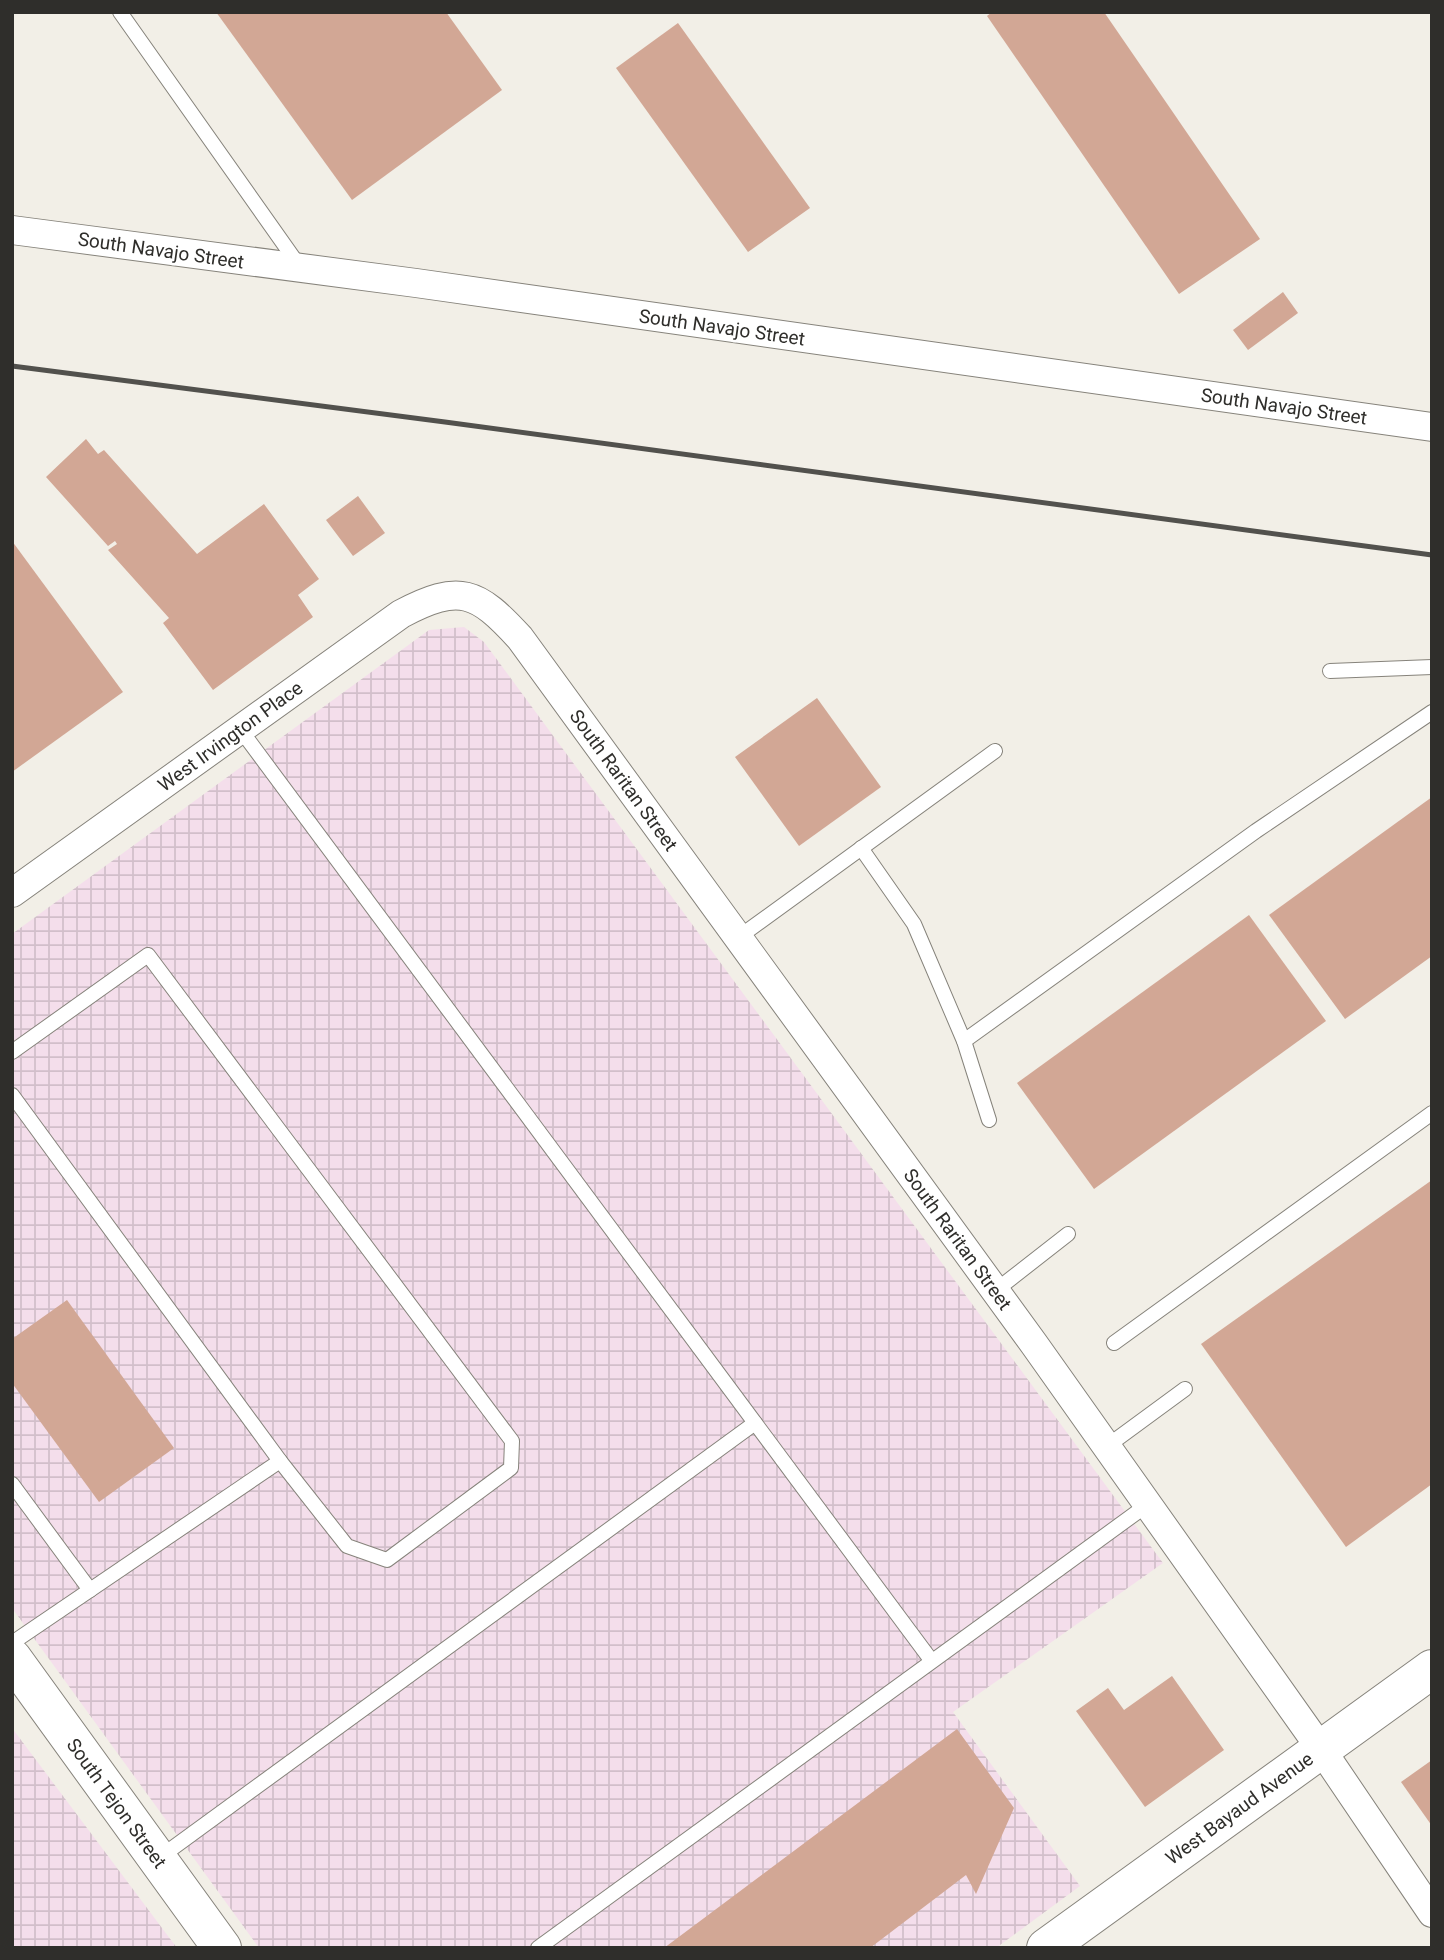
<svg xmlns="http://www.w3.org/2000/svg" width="1444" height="1960" font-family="Roboto,sans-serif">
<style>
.industrial{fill:url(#industrial-grid)}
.building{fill:#d2a795}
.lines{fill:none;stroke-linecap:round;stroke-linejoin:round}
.lane-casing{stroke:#86837b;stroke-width:16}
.street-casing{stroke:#86837b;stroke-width:30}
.secondary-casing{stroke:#86837b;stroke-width:40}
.lane{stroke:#fff;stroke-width:14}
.street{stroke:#fff;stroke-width:28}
.secondary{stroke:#fff;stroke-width:38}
.rail{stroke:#52514d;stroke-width:5}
.labels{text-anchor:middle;stroke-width:5;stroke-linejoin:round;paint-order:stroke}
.street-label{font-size:19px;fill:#2f2e2b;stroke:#fff}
</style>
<defs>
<pattern id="industrial-grid" width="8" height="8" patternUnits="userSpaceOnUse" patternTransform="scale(1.75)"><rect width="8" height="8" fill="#f4deeb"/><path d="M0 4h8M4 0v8" fill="none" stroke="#d2bfca"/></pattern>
</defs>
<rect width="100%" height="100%" fill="#f2efe7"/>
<g class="industrial">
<polygon points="464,627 484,642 1163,1563 953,1712 1080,1886 996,1948 259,1948 12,1608 12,934 429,630"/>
<polygon points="12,1728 177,1948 12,1948"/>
</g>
<g class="building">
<polygon points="216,12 446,12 502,90 352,200"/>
<polygon points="992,12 1104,12 1260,239 1179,294 987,16"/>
<polygon points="678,23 810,208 748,252 616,68"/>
<polygon points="1283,292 1298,313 1248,350 1233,330"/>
<polygon points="86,439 98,454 104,450 197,554 264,504 319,579 298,595 313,617 213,690 163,623 169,618 108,550 117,544 115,541 108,546 46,477"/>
<polygon points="358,496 385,533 353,556 326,520"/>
<polygon points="12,541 123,692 12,772"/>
<polygon points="817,698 881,787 799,846 735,757"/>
<polygon points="1432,797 1432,956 1345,1019 1269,915"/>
<polygon points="1249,915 1326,1021 1094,1189 1017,1083"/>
<polygon points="1432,1180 1432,1484 1346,1547 1201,1344"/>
<polygon points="67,1300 174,1448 99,1502 12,1383 12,1339"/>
<polygon points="1172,1676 1224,1750 1145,1807 1076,1711 1108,1688 1124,1710"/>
<polygon points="957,1729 1014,1808 976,1894 966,1875 870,1948 664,1948"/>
<polygon points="1432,1760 1432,1826 1401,1782"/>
</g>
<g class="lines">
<g class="lane-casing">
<g id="lane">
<polyline points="120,12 300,267"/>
<polyline points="1330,671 1432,667"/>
<polyline points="240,729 931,1660"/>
<polyline points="861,848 914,924 964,1041 989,1120"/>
<polyline points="739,937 995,751"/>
<polyline points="964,1041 1256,831 1432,712"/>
<polyline points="12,1052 148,955 512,1441 511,1468 387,1560 347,1546 280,1461 12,1095"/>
<polyline points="995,1291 1068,1234"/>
<polyline points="1114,1343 1432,1113"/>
<polyline points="1106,1447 1185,1389"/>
<polyline points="12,1484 90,1590"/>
<polyline points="12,1643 280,1461"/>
<polyline points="159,1858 755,1423"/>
<polyline points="538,1948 1147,1505"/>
</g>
</g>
<g class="street-casing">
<g id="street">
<polyline points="12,230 416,283 1432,427"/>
<path d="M12 893 401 614C460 583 477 591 520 638L1034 1344 1321 1749 1432 1913"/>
</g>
</g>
<g class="secondary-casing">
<g id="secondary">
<polyline points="12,1658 222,1948"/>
<polyline points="1046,1948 1432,1669"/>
</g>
</g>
<use href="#lane" class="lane"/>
<use href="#street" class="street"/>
<use href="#secondary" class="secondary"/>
<polyline class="rail" points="12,366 445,422 1432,555"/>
</g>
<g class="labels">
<g class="street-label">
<text transform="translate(161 250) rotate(8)" y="7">South Navajo Street</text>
<text transform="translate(722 327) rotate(8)" y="7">South Navajo Street</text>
<text transform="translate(1284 406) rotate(8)" y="7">South Navajo Street</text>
<text transform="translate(230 736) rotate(-36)" y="7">West Irvington Place</text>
<text transform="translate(624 780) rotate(54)" y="7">South Raritan Street</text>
<text transform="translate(958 1239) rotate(54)" y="7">South Raritan Street</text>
<text transform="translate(117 1803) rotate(54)" y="7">South Tejon Street</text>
<text transform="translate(1239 1808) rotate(-36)" y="7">West Bayaud Avenue</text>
</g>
</g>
<rect width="1444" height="1960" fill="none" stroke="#2f2e2b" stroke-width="28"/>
</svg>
